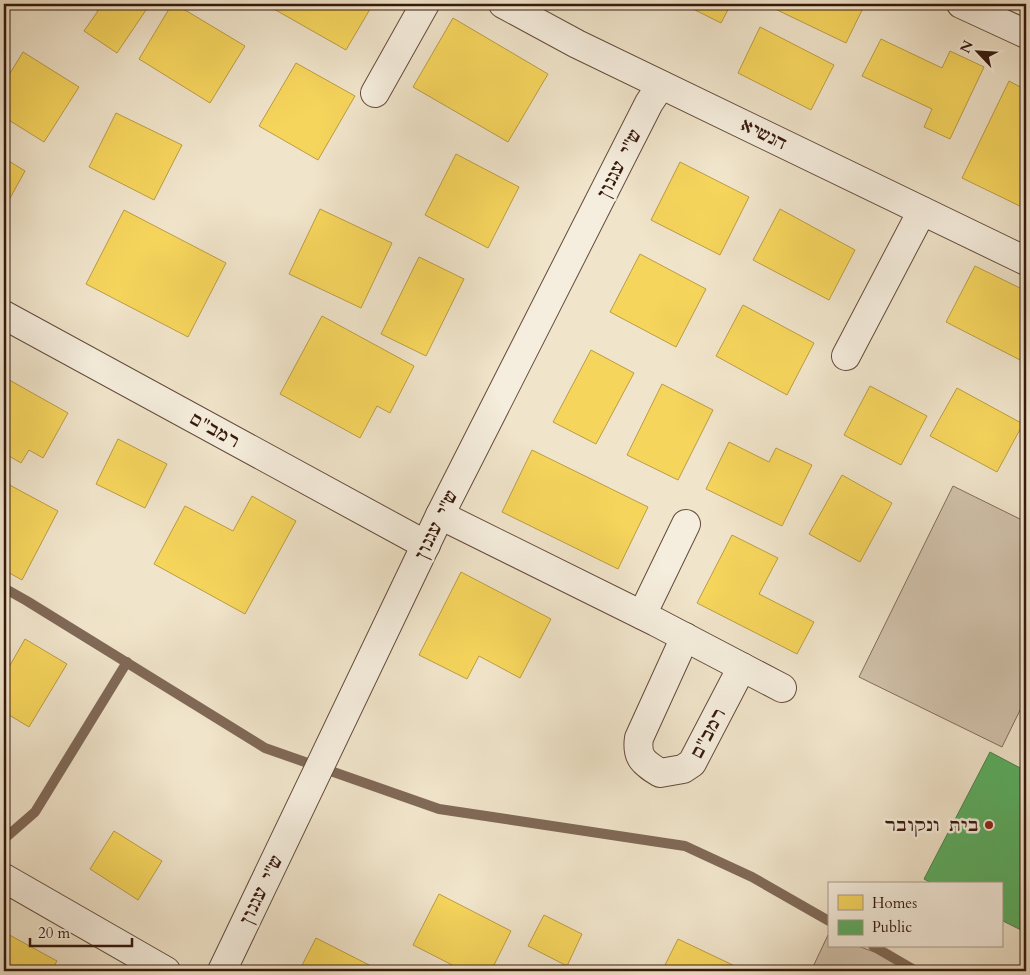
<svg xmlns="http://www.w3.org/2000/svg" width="1030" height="975" font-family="Cardo,'Frank Ruhl Libre',serif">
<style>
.green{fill:#d0c1aa;stroke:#836c5b}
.homes{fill:#f6d55c;stroke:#bc9c44}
.public{fill:#5aae61;stroke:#4f8148}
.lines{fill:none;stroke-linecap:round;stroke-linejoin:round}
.stream{stroke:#806957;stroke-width:10}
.minor-casing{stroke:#644b3c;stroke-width:30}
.minor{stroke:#f5eddd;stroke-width:28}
.poi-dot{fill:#8f2418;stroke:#f5eddd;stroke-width:2}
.labels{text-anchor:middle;stroke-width:5;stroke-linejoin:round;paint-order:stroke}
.street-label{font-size:18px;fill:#36180c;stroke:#f5eddd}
.poi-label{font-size:18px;fill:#36180c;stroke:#f5eddd;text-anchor:end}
</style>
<rect width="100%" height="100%" fill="#f0e4ca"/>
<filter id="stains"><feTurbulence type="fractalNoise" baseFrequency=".004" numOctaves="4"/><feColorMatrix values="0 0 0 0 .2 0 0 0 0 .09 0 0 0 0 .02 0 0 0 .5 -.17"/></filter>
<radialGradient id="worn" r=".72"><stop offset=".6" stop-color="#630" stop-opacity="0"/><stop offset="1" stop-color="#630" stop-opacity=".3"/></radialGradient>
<g class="green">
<polygon points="953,486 1026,522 1026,698 1002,747 859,677"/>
<polygon points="828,935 829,946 858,946 926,971 811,971"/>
</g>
<g class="homes">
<polygon points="87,4 150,4 117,53 84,31 98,11"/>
<polygon points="172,4 175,4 245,46 210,103 139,59"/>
<polygon points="265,4 373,4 346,50"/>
<polygon points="683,4 731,4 721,23"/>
<polygon points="775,4 865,4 846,43 773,8"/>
<polygon points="453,18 548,74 508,142 413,87"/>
<polygon points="760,27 834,65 811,110 738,73"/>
<polygon points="881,39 942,68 950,51 984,67 950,139 924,127 932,109 862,76"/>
<polygon points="23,52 79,87 44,142 4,117 4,83"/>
<polygon points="296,63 355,96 318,160 259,126"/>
<polygon points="1009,81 1026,90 1026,209 962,178"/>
<polygon points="116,113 182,145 154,200 89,167"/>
<polygon points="456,154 519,187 488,248 425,215"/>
<polygon points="4,158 25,171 4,209"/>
<polygon points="680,162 749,197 720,255 651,220"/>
<polygon points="320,209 392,243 361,308 289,274"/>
<polygon points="780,209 855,250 829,300 753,260"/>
<polygon points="124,210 226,263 188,337 86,284"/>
<polygon points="640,254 706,289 676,347 610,312"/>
<polygon points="419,257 464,279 426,356 381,334"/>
<polygon points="975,266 1026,291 1026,363 946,322"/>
<polygon points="743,305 814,343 787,395 716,356"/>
<polygon points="322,316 414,366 390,413 377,406 360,438 280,394"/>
<polygon points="591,350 634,373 596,444 553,422"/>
<polygon points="4,377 68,413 43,458 29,450 21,463 4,453"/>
<polygon points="662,384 713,410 678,480 627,455"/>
<polygon points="870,386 927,416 901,465 844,435"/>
<polygon points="957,388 1023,424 997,472 930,436"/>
<polygon points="118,439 167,464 145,508 96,484"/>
<polygon points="729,442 769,462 776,448 812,465 782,526 706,489"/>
<polygon points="532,450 648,507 618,569 502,512"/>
<polygon points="842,475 892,503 860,562 809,534"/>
<polygon points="4,482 58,511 22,580 4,570"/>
<polygon points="252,496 296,521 245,614 154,564 185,506 233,531"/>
<polygon points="732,535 778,558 759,594 814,622 797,654 697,603"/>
<polygon points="461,572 551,619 520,678 479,656 467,679 419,655"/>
<polygon points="25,639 67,664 29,727 4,712 4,664 9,667"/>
<polygon points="114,831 162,861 138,900 90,869"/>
<polygon points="439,894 511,931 491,971 464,971 413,945"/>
<polygon points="544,915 582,934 567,966 528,946"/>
<polygon points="4,932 57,961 51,971 4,971"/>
<polygon points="316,938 381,971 299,971"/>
<polygon points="678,939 737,967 735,971 662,971"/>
</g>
<polygon class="public" points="990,752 1026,771 1026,921 1021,930 1001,920 1001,884 933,884 924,879"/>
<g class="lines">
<g class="stream">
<polyline points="4,588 27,601 265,748 439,809 685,846 752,877 829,921"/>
<polyline points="4,839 35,812 127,662"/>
<polyline points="873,946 916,971"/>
</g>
<g class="minor-casing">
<g id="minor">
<polyline points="503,4 577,44 1026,261"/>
<polyline points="961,4 1026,34"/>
<polyline points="375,93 425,4"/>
<polyline points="4,315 426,545"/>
<polyline points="846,356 922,211"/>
<polyline points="440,515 656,622 782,688"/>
<polyline points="642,615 686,524"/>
<path d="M685 637 639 738C636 758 644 763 660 773L683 769 692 763 742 667"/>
<polyline points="4,878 166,971"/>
<polyline points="222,971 440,515 649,103 661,85"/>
</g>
</g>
<use href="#minor" class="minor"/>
</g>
<circle class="poi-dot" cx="989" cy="825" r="5"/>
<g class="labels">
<g class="street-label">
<text transform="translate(764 134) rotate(26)" y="6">הנשיא</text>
<text transform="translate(619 164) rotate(-63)" y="6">ש"י עגנון</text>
<text transform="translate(215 430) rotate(29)" y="6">רמב"ם</text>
<text transform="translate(436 525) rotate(-64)" y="6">ש"י עגנון</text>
<text transform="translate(708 733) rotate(-62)" y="6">רמב"ם</text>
<text transform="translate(261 890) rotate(-64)" y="6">ש"י עגנון</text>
</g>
<g class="poi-label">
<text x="979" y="831">בית ונקובר</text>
</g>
</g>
<rect width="1030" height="975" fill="none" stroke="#f0e4ca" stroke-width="20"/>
<rect x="5" y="5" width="1020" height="965" fill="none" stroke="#36180c" stroke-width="2.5"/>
<rect x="10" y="10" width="1010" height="955" fill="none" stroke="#36180c"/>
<rect x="828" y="882" width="175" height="65" fill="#f5eddd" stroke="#a99889"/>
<rect x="838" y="895" width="25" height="15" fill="#f6d55c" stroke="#a99889"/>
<text x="872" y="908" font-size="15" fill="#36180c">Homes</text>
<rect x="838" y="920" width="25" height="15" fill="#5aae61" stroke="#a99889"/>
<text x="872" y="932" font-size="15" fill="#36180c">Public</text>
<g transform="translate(978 52) rotate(295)" stroke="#f5eddd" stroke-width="4" paint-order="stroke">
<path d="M0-4L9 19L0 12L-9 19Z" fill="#36180c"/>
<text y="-8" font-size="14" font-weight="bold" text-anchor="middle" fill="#36180c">N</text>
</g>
<path d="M30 938v8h102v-8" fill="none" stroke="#36180c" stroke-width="2.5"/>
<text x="38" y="938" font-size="15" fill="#36180c" stroke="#f5eddd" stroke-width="4" paint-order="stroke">20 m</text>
<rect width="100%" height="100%" filter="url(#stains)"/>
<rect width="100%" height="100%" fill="url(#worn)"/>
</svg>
